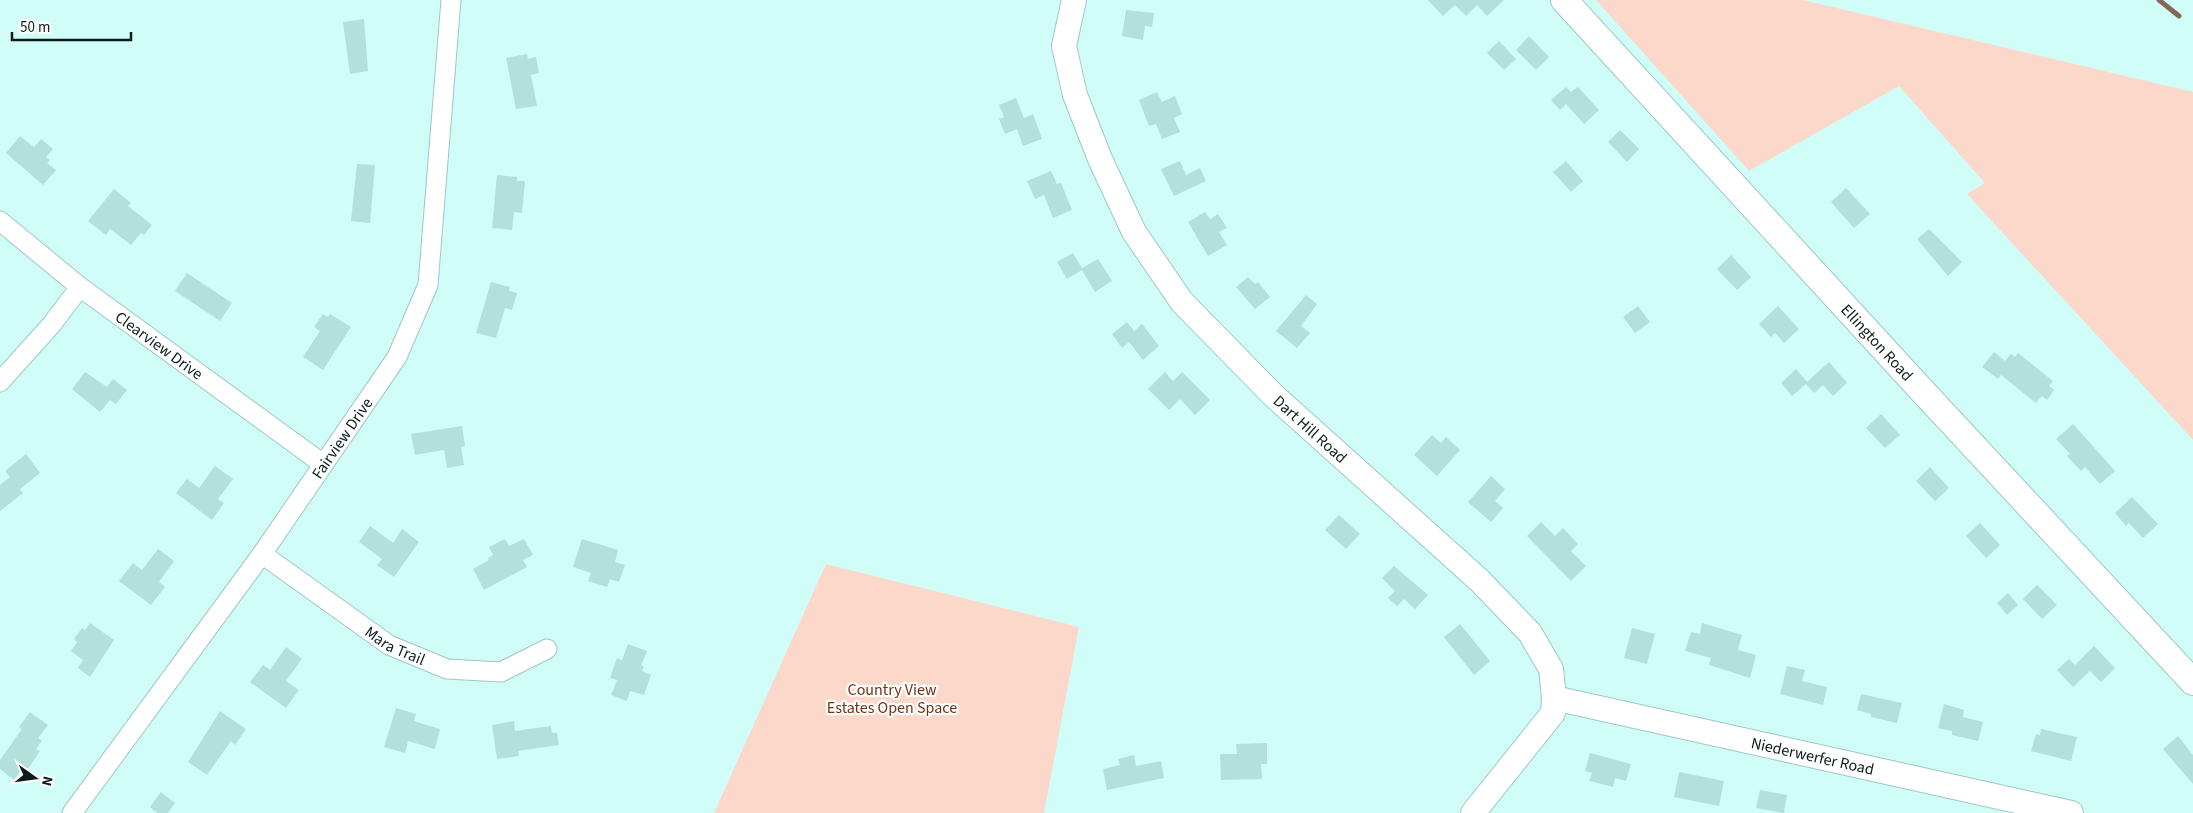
<svg xmlns="http://www.w3.org/2000/svg" width="2193" height="813" font-family="'Source Sans 3',sans-serif">
<style>
.green{fill:#fbd8c9}
.lines{fill:none;stroke-linecap:round;stroke-linejoin:round}
.stream{stroke:#836859;stroke-width:5}
.building{fill:#b4e0dc}
.minor-casing{stroke:#9dc8c4;stroke-width:21}
.tertiary-casing{stroke:#9dc8c4;stroke-width:26}
.secondary-casing{stroke:#9dc8c4;stroke-width:28}
.minor{stroke:#fff;stroke-width:19}
.tertiary{stroke:#fff;stroke-width:24}
.secondary{stroke:#fff;stroke-width:26}
.labels{text-anchor:middle;stroke-width:4.5;stroke-linejoin:round;paint-order:stroke}
.street-label{font-size:16px;fill:#0b1c1b;stroke:#fff}
.park-label{font-size:16px;fill:#703315;stroke:#fff}
</style>
<rect width="100%" height="100%" fill="#d1fdf9"/>
<g class="green">
<polygon points="1596,0 1803,0 2193,92 2193,440 1967,194 1985,183 1899,86 1749,171"/>
<polygon points="826,564 1079,627 1044,813 714,813"/>
</g>
<g class="lines">
<polyline class="stream" points="2159,0 2179,16"/>
</g>
<g class="building">
<polygon points="1428,0 1504,0 1487,16 1477,5 1466,16 1455,5 1443,16"/>
<polygon points="1126,10 1154,13 1152,27 1145,26 1143,40 1122,36"/>
<polygon points="364,19 368,71 350,74 343,22"/>
<polygon points="1529,36 1549,57 1536,70 1516,50"/>
<polygon points="1499,41 1516,59 1504,70 1487,53"/>
<polygon points="527,54 528,59 536,57 539,73 531,75 537,106 516,109 506,58"/>
<polygon points="1566,87 1571,92 1578,87 1599,110 1584,124 1566,104 1560,110 1551,100"/>
<polygon points="1157,92 1162,102 1175,96 1182,114 1174,118 1180,132 1162,139 1156,124 1149,126 1139,100"/>
<polygon points="1016,98 1024,118 1033,114 1042,139 1023,146 1017,129 1005,134 999,119 1004,117 999,105"/>
<polygon points="1620,130 1639,149 1627,162 1608,142"/>
<polygon points="20,136 34,147 41,139 53,149 46,157 50,160 47,163 56,170 43,185 6,153"/>
<polygon points="1180,161 1186,175 1200,168 1206,181 1174,196 1161,169"/>
<polygon points="1566,161 1583,181 1571,192 1553,172"/>
<polygon points="357,164 375,165 370,223 351,221"/>
<polygon points="1051,171 1057,184 1061,183 1072,210 1053,218 1044,195 1035,199 1027,181"/>
<polygon points="497,175 517,177 517,181 525,181 522,213 514,212 512,230 492,228"/>
<polygon points="1846,188 1870,214 1854,228 1831,202"/>
<polygon points="114,189 131,203 128,206 152,225 144,235 141,233 131,245 110,229 106,235 88,221"/>
<polygon points="1205,212 1210,219 1218,214 1227,228 1219,232 1227,245 1208,256 1188,222"/>
<polygon points="1929,229 1962,262 1948,276 1917,239"/>
<polygon points="1073,253 1082,268 1098,259 1112,281 1095,292 1082,270 1067,279 1057,262"/>
<polygon points="1731,255 1751,277 1737,290 1717,269"/>
<polygon points="187,273 232,303 220,321 175,291"/>
<polygon points="1248,277 1255,284 1258,282 1270,297 1255,309 1236,287"/>
<polygon points="491,282 510,287 509,291 517,293 512,310 505,308 496,338 476,333"/>
<polygon points="1306,295 1317,304 1301,326 1310,333 1297,348 1276,331"/>
<polygon points="1638,306 1650,322 1635,333 1623,317"/>
<polygon points="1778,306 1799,329 1784,343 1775,333 1771,337 1759,324"/>
<polygon points="323,314 328,317 330,314 351,327 323,370 303,357 320,331 314,327"/>
<polygon points="1127,322 1134,331 1142,324 1159,346 1143,360 1129,342 1122,348 1112,334"/>
<polygon points="1994,352 2005,361 2011,354 2015,357 2018,353 2053,381 2049,386 2054,390 2047,400 2042,396 2036,403 2001,375 1998,379 1982,367"/>
<polygon points="1829,362 1847,383 1833,396 1823,385 1814,393 1806,384 1792,396 1781,383 1796,369 1807,382"/>
<polygon points="85,372 107,387 113,379 127,390 116,404 110,400 100,412 72,389"/>
<polygon points="1165,372 1173,381 1182,372 1210,400 1195,415 1180,399 1169,410 1148,389"/>
<polygon points="1881,414 1900,435 1885,448 1866,428"/>
<polygon points="2073,424 2115,471 2100,484 2085,467 2081,471 2067,456 2070,454 2056,439"/>
<polygon points="462,426 465,446 461,447 464,465 447,468 444,450 415,455 411,434"/>
<polygon points="1432,435 1441,443 1446,437 1460,450 1437,476 1414,455"/>
<polygon points="26,454 40,473 20,489 23,493 0,511 0,485 10,477 5,471"/>
<polygon points="215,466 233,479 218,499 224,503 212,520 176,493 187,479 199,488"/>
<polygon points="1930,467 1949,488 1935,501 1916,481"/>
<polygon points="1491,476 1505,489 1495,501 1503,508 1491,522 1468,502"/>
<polygon points="2132,497 2158,524 2143,538 2129,523 2126,526 2115,513"/>
<polygon points="1339,515 1360,534 1346,549 1325,530"/>
<polygon points="1541,522 1555,536 1563,528 1578,544 1571,551 1586,566 1571,581 1527,536"/>
<polygon points="1980,523 2000,545 1986,558 1966,536"/>
<polygon points="370,526 393,543 402,529 419,542 394,577 377,565 382,559 359,542"/>
<polygon points="505,539 509,546 524,539 533,555 523,560 527,567 484,590 473,569 489,560 488,558 493,555 489,547"/>
<polygon points="582,539 618,550 615,562 625,565 619,582 610,579 607,587 588,581 591,573 573,567"/>
<polygon points="158,549 174,561 159,582 165,587 151,605 119,581 133,563 142,570"/>
<polygon points="1394,566 1428,595 1415,609 1404,599 1397,606 1388,598 1395,591 1382,578"/>
<polygon points="2037,585 2057,605 2042,619 2023,599"/>
<polygon points="2008,593 2018,605 2007,615 1997,603"/>
<polygon points="90,623 114,640 90,677 78,668 83,660 71,651 77,642 74,639 82,628 85,630"/>
<polygon points="1702,623 1742,635 1738,650 1756,655 1750,678 1709,665 1711,658 1685,651 1691,632 1700,634"/>
<polygon points="1460,624 1490,661 1474,675 1444,637"/>
<polygon points="1632,628 1655,634 1647,664 1624,658"/>
<polygon points="628,644 647,651 641,666 644,666 642,671 651,675 644,695 630,691 627,701 611,695 617,680 610,678 617,658 622,660"/>
<polygon points="2094,646 2115,668 2101,682 2090,671 2073,687 2057,670 2069,659 2075,665"/>
<polygon points="286,647 302,659 286,681 299,690 286,708 250,682 263,665 270,670"/>
<polygon points="1787,666 1805,670 1802,681 1827,687 1823,705 1780,694"/>
<polygon points="1861,694 1902,703 1897,723 1871,717 1871,714 1857,710"/>
<polygon points="1944,704 1964,710 1963,717 1983,722 1978,741 1952,735 1952,731 1938,728"/>
<polygon points="396,708 416,714 414,721 440,729 435,749 408,741 405,753 384,747"/>
<polygon points="220,711 246,729 235,745 231,741 207,775 188,762"/>
<polygon points="30,712 48,725 38,738 42,741 36,749 40,751 26,772 22,769 14,780 0,769 0,760 22,729 19,727"/>
<polygon points="514,721 515,731 551,726 552,733 557,733 559,745 518,751 519,756 497,759 492,725"/>
<polygon points="2041,729 2077,737 2071,761 2031,751 2036,734 2040,735"/>
<polygon points="2178,736 2193,755 2193,784 2163,749"/>
<polygon points="1267,743 1267,764 1261,764 1262,779 1221,780 1220,754 1237,754 1236,744"/>
<polygon points="1590,753 1631,764 1626,781 1615,778 1613,787 1589,781 1592,773 1585,771"/>
<polygon points="1134,755 1136,766 1161,761 1164,778 1107,790 1103,769 1120,765 1118,759"/>
<polygon points="1679,772 1724,781 1719,806 1674,797"/>
<polygon points="1760,790 1787,795 1784,813 1756,808"/>
<polygon points="161,792 175,803 168,813 157,813 150,807"/>
</g>
<g class="lines">
<g class="minor-casing">
<g id="minor">
<path id="s1" d="M0 221 80 287 323 464"/>
<polyline points="0,382 52,324 80,287"/>
<path id="s2" d="M262 554 389 645 447 669 501 672 547 649"/>
<path id="s3" d="M72 813 262 554 397 357 428 285 451 0"/>
</g>
</g>
<g class="tertiary-casing">
<g id="tertiary">
<path id="s4" d="M1074 0 1064 46 1075 95 1100 159 1134 232 1182 302 1273 395 1479 580 1530 633 1551 669 1554 698 1553 713 1473 813"/>
<path id="s5" d="M1554 698 2071 813"/>
</g>
</g>
<g class="secondary-casing">
<g id="secondary">
<path id="s6" d="M1564 0 1915 383 2193 682"/>
</g>
</g>
<use href="#minor" class="minor"/>
<use href="#tertiary" class="tertiary"/>
<use href="#secondary" class="secondary"/>
</g>
<g class="labels">
<g class="street-label">
<text dy="6" stroke="none"><textPath href="#s6" startOffset="464">Ellington Road</textPath></text>
<text dy="6" stroke="none"><textPath href="#s1" startOffset="202">Clearview Drive</textPath></text>
<text dy="6" stroke="none"><textPath href="#s4" startOffset="512">Dart Hill Road</textPath></text>
<text dy="6" stroke="none"><textPath href="#s3" startOffset="462">Fairview Drive</textPath></text>
<text dy="6" stroke="none"><textPath href="#s2" startOffset="162">Mara Trail</textPath></text>
<text dy="6" stroke="none"><textPath href="#s5" startOffset="265">Niederwerfer Road</textPath></text>
</g>
<g class="park-label">
<text x="892" y="695">Country View<tspan x="892" dy="18">Estates Open Space</tspan></text>
</g>
</g>
<g transform="translate(35 778) rotate(104)" stroke="#ffffff" stroke-width="4" paint-order="stroke">
<path d="M0-4L9 19L0 12L-9 19Z" fill="#0b1c1b"/>
<text y="-8" font-size="14" font-weight="bold" text-anchor="middle" fill="#0b1c1b">N</text>
</g>
<path d="M12 32v8h119v-8" fill="none" stroke="#0b1c1b" stroke-width="2.5"/>
<text x="20" y="32" font-size="15" fill="#0b1c1b" stroke="#ffffff" stroke-width="4" paint-order="stroke">50 m</text>
</svg>
